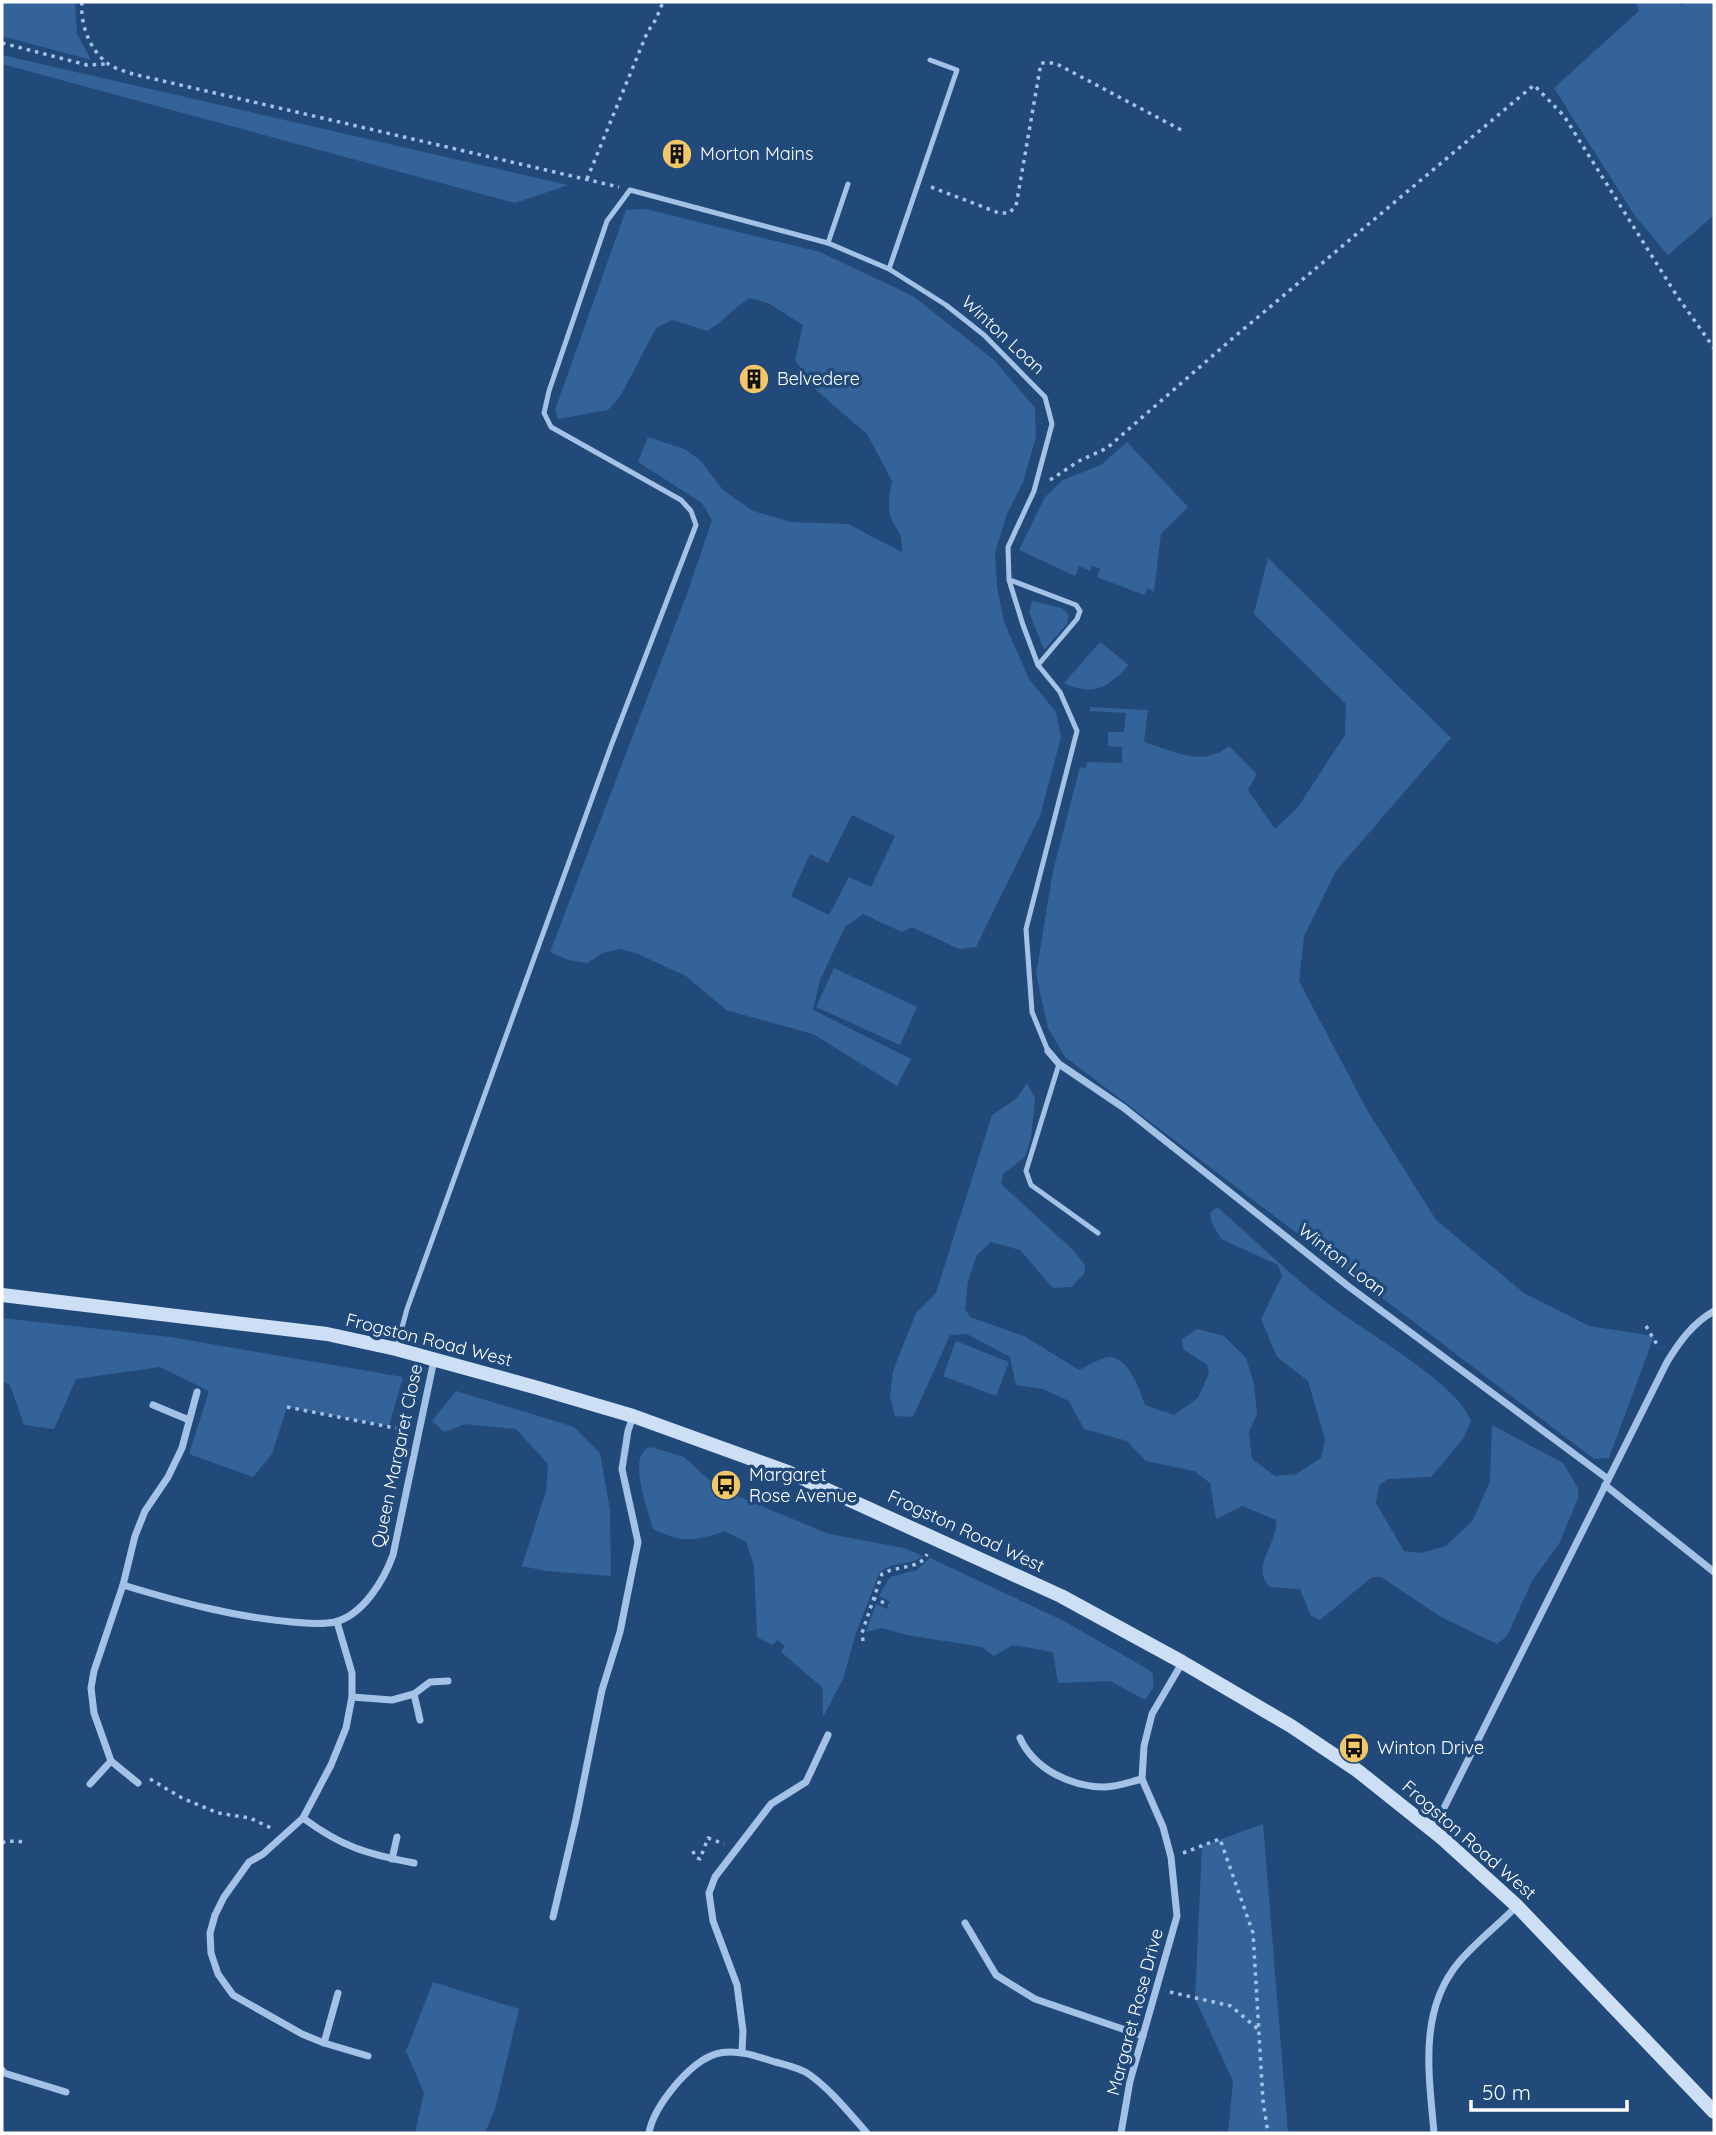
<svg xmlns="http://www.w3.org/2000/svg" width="1716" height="2135" font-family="Quicksand,sans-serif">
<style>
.green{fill:#346399;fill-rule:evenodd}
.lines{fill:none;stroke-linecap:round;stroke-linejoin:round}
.path{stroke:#a4c2e6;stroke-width:3.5;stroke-dasharray:3.5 5;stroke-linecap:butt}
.lane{stroke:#a4c2e6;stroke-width:5}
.street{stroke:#a4c2e6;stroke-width:7}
.secondary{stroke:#cddff5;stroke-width:14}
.labels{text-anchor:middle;stroke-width:7;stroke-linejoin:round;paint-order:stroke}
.poi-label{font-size:18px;fill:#fff;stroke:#214a7b;text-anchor:start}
.street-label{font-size:18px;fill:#fff;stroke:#214a7b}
</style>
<rect width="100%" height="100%" fill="#214a7b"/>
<g class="green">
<polygon points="2,2 75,2 77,34 91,60 2,36"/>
<polygon points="1635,2 1679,2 1682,5 1685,2 1714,2 1714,215 1668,255 1635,216 1554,88 1639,11"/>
<polygon points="2,55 568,185 515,203 2,64"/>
<path d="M646 209 820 252 913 296 994 360 1035 408 1036 437 1023 482 1007 514 995 552 997 587 1004 622 1029 679 1056 712 1061 737 1040 816 976 947 959 949 912 927 902 932 863 914 845 927 820 980 813 1010 911 1059 897 1086 813 1034 726 1010 686 976 638 954 620 949 603 953 587 963 568 960 550 952 687 594 712 520 702 503 638 462 648 437 684 449 700 460 723 490 753 511 791 522 848 524 902 552C902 532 900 536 892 520 886 508 890 494 892 481L867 434 816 390 795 360 803 325 768 303 750 298C732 308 725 321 707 331L673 320 656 328 621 395 608 410 558 419 555 410 626 210ZM852 815 895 836 871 887 849 877 829 915 791 896 810 854 828 863Z"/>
<polygon points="1127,442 1188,507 1161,534 1154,592 1148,588 1144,595 1097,577 1100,569 1092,566 1090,571 1079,566 1075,576 1019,550 1045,497 1063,480 1101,465"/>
<path d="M1268 558 1451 738 1336 871 1304 936 1299 981 1367 1110 1436 1220 1524 1293 1589 1326 1654 1336 1609 1458 1594 1459 1065 1057 1048 1028 1036 974 1053 871 1080 767 1086 768 1087 762 1122 763V747L1108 746V732H1124L1126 713 1090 711V707L1148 710 1144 742C1174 751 1202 768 1229 746L1257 774 1248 790 1275 829 1298 807 1345 735 1346 704 1254 614Z"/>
<polygon points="1032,601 1062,608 1069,615 1067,624 1044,650 1029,612"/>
<path d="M1100 642 1129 665C1108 687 1095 697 1064 683Z"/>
<polygon points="834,968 917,1007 900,1045 816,1007"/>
<path d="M1027 1083 1035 1098 1031 1138 1025 1157 1003 1174 1001 1184 1073 1250 1085 1265 1084 1274 1071 1287 1053 1288 1020 1250 991 1242 977 1255 968 1281 965 1309 970 1317 1024 1336 1079 1370C1088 1366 1101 1357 1110 1357 1129 1358 1140 1391 1145 1405L1174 1415 1198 1398 1209 1373 1207 1365 1183 1349 1182 1339 1197 1329 1224 1336 1246 1358 1254 1384 1257 1414 1249 1432 1252 1459 1275 1476 1296 1474 1321 1458 1325 1440 1308 1381 1277 1357 1261 1319 1282 1276 1278 1265 1221 1239 1211 1221 1210 1213 1217 1207C1254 1239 1289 1274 1327 1303 1362 1330 1459 1384 1471 1421L1463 1439 1431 1477 1388 1479 1379 1485 1376 1503 1404 1551 1421 1553 1446 1546 1473 1520 1490 1481 1492 1425 1563 1463 1578 1488V1498L1560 1542 1532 1581 1507 1636 1497 1644 1441 1617 1381 1577H1372L1320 1620 1311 1616 1300 1589 1270 1587C1249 1566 1279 1544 1276 1520L1242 1506 1216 1519 1210 1483 1194 1471 1146 1461 1127 1441 1084 1429 1069 1401 1043 1389 1016 1385 1010 1357 967 1334 950 1335 913 1417 895 1416 890 1397 893 1371 916 1313 936 1293 992 1115 1016 1099Z"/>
<polygon points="2,1318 170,1337 403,1377 389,1426 287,1407 272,1454 253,1477 189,1454 209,1391 160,1367 76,1379 54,1429 24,1425 10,1385 2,1381"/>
<polygon points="956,1341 1009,1362 996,1396 943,1376"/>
<polygon points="456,1391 574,1427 600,1453 610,1510 611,1576 546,1571 522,1566 546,1491 548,1464 516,1429 465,1424 444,1432 432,1421"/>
<path d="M651 1447 684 1457 718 1488 829 1534 904 1548 923 1556C909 1567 891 1560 879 1574L856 1633 843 1679 823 1717V1688L781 1652 785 1646 778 1640 772 1645 757 1637 754 1566 746 1542 725 1531C694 1541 684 1544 653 1529 649 1511 625 1453 651 1447Z"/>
<polygon points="930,1558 1064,1621 1149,1670 1153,1674 1153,1688 1145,1700 1110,1681 1058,1683 1053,1652 1013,1645 994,1656 982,1647 907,1635 882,1628 866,1632 876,1604 888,1609 891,1602 879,1596 890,1577 917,1570"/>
<polygon points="1263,1824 1288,2133 1228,2133 1233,2081 1195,1999 1202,1846"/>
<polygon points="433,1982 519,2009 495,2109 485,2133 415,2133 424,2093 406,2051"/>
</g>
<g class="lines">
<g class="path">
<path d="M82 2C80 23 89 49 107 63 113 68 124 71 133 74L619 187"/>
<polyline points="2,43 87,65 107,64"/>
<polyline points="587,179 647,33 656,19 663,2"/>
<polyline points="931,187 999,213 1009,213 1016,206 1041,63 1055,63 1185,132"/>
<polyline points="1050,480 1079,461 1107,448 1233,338 1534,85 1564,116 1677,296 1714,348"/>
<polyline points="1646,1326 1659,1348"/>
<polyline points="287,1407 405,1430"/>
<polyline points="873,1598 889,1605"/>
<path d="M863 1641 862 1633 882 1574C897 1565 920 1570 927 1554"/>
<polyline points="150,1779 182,1798 218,1813 250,1818 271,1828"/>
<polyline points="2,1843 7,1841 27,1842"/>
<polyline points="693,1851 695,1857 700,1859 708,1838 724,1844"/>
<polyline points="1183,1853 1220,1839 1253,1933 1263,2101 1268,2133"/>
<polyline points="1170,1992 1231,2006 1259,2030"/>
</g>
<g class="lane">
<polyline points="828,243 848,184"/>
<polyline points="889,269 957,70 930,60"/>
<polyline points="1010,580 1076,605 1080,611 1077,619 1038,665"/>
<polyline points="1059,1064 1026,1171 1031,1185 1098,1233"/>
<polyline points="397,1346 407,1309 611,746 696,525 691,511 681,500 551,427 544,413 549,391 607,221 630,190 828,243 889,269 946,305 984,335 1045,397 1052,424 1034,491 1008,547 1009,580 1023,625 1038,665 1060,692 1077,731 1026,929 1032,1012 1048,1051"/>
</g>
<g class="street">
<polyline points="1048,1051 1059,1064 1124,1108 1348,1286 1608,1479"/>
<polyline points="153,1405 189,1420"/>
<polyline points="1605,1485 1714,1572"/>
<path d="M123 1585C179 1602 234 1617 292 1622 306 1623 321 1625 335 1622 363 1615 384 1580 393 1555L434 1360"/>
<polyline points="337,1622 352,1673 352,1697 346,1728 331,1765 303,1818 263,1854 249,1862 224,1897 215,1915 210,1933 211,1953 218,1974 233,1995 302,2034 324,2043 368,2056"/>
<polyline points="414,1694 420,1720"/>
<polyline points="352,1697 392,1700 414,1694 430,1682 448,1681"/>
<path d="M1020 1738C1034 1769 1071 1787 1105 1787 1117 1787 1130 1782 1142 1779"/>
<polyline points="138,1783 111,1761 94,1713 91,1688 94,1671 123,1585 135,1536 145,1511 168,1477 182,1448 197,1392"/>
<polyline points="90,1784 111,1761"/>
<path d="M303 1818C342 1847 367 1854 414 1863"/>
<path d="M1430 1827 1443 1810 1667 1362C1680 1341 1692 1324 1714 1311"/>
<polyline points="392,1859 397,1837"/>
<polyline points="553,1917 576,1819 602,1690 620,1632 638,1542 622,1469 628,1431 633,1416"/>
<polyline points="965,1923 996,1975 1035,1999 1143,2036"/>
<polyline points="324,2043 338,1993"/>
<polyline points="742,2051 743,2031 737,1985 713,1921 709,1893 715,1877 771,1804 806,1782 828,1735"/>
<polyline points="2,2070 4,2073 66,2092"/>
<path d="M649 2133C652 2114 666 2096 678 2082 712 2045 730 2047 775 2062 786 2065 801 2068 810 2075 832 2091 849 2113 867 2133"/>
<polyline points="1121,2133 1130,2081 1177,1916 1171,1857 1163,1827 1142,1779 1144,1746 1152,1714 1182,1663"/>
<path d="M1434 2133C1429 2074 1418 2011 1459 1962 1476 1942 1498 1925 1517 1906"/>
</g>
<polyline class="secondary" points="2,1295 327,1334 396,1349 538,1388 633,1416 788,1472 1061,1596 1182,1662 1291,1726 1358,1771 1442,1838 1517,1906 1714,2112"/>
</g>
<defs>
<g id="building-disc" transform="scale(1.575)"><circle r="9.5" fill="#f2c765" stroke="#214a7b"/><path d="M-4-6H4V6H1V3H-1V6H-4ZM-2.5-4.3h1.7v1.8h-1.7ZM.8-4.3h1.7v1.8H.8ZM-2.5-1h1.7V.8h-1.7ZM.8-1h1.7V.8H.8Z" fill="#111"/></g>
<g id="bus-disc" transform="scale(1.575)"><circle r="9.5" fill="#f2c765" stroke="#214a7b"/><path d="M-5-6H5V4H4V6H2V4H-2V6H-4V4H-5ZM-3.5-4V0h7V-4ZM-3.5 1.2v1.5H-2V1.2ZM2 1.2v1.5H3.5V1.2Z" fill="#111"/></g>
</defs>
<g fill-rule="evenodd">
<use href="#building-disc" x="677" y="154"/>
<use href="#building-disc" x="754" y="379"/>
<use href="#bus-disc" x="726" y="1485"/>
<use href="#bus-disc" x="1354" y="1748"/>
</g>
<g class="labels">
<g class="poi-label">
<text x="700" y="160">Morton Mains</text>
<text x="777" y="385">Belvedere</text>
<text x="749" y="1481">Margaret<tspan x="749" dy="21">Rose Avenue</tspan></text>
<text x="1377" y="1754">Winton Drive</text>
</g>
<g class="street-label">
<text transform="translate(1003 335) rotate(43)" y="6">Winton Loan</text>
<text transform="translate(1342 1260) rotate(38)" y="6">Winton Loan</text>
<text transform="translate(429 1340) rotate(14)" y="6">Frogston Road West</text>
<text transform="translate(397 1456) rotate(-78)" y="6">Queen Margaret Close</text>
<text transform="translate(966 1531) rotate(25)" y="6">Frogston Road West</text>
<text transform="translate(1469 1840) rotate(41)" y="6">Frogston Road West</text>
<text transform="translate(1135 2012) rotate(-75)" y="6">Margaret Rose Drive</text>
</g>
</g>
<rect width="1716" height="2135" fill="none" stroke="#ffffff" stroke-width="7"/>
<path d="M1471 2100v10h156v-10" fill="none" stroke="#ffffff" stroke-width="3.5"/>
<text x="1482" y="2100" font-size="21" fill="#ffffff" stroke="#214a7b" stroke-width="5" paint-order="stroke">50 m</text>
</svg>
